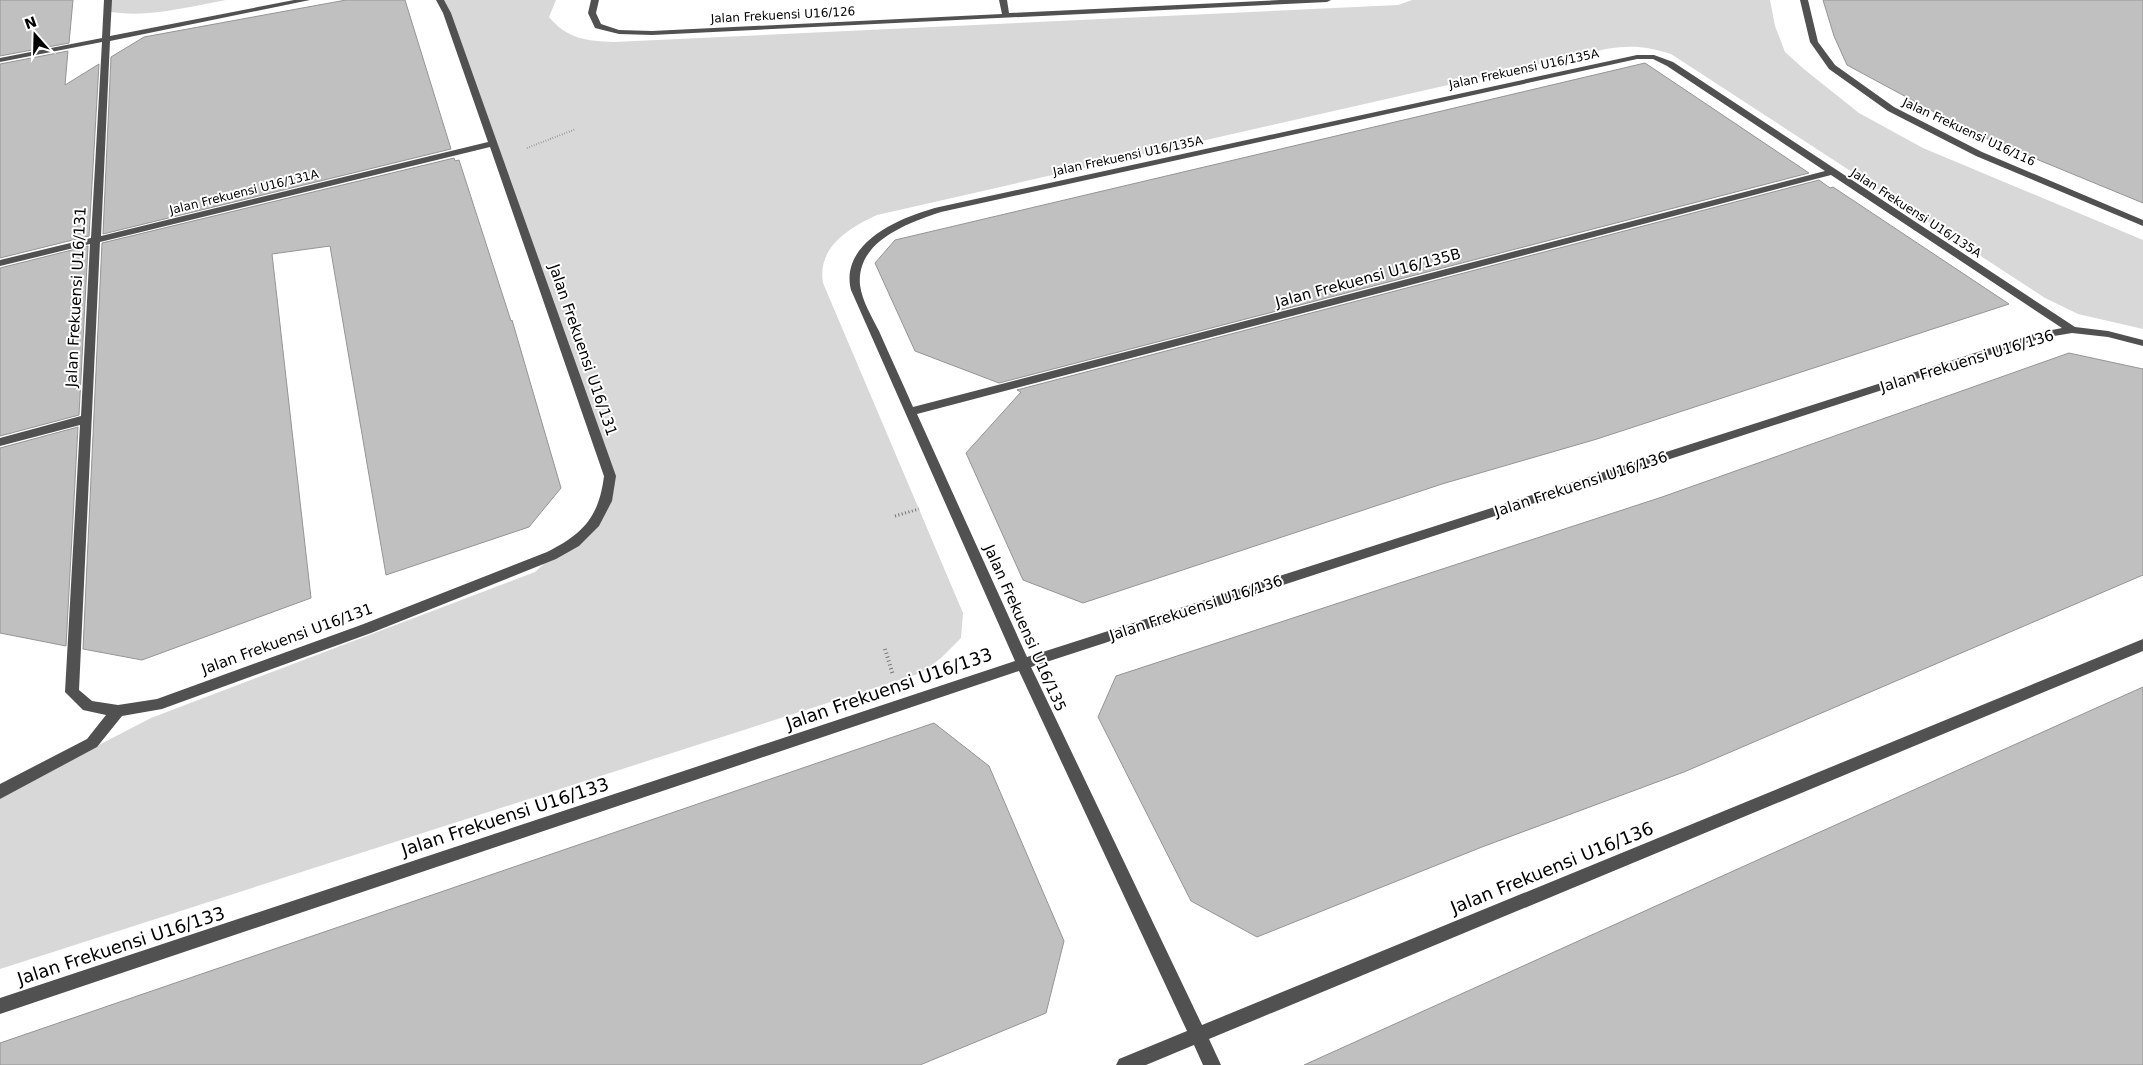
<svg xmlns="http://www.w3.org/2000/svg" width="2143" height="1065" font-family="'DejaVu Sans',sans-serif">
<style>
.green{fill:#d8d8d8}
.building{fill:#c0c0c0;stroke:#959595}
.lines{fill:none;stroke-linecap:round;stroke-linejoin:round}
.path-far2{stroke:#737373;stroke-width:2;stroke-dasharray:0.5 2;stroke-linecap:butt}
.path-far1{stroke:#737373;stroke-width:3;stroke-dasharray:1 2.5;stroke-linecap:butt}
.path{stroke:#737373;stroke-width:4;stroke-dasharray:1 3;stroke-linecap:butt}
.minor{fill:#515151;fill-rule:evenodd}
.labels{text-anchor:middle;stroke-width:4;stroke-linejoin:round;paint-order:stroke}
.far-street-label{font-size:12px;fill:#000;stroke:#fff}
.street-label{font-size:15px;fill:#000;stroke:#fff}
.near-street-label{font-size:18px;fill:#000;stroke:#fff}
</style>
<rect width="100%" height="100%" fill="#fff"/>
<g class="green">
<path d="M104 0H226C186 7 146 19 106 11Z"/>
<path d="M440 0H556L549 17C567 39 587 41 614 42L1398 5 1412 0H1770L1775 26 1785 52 1805 70 1859 113 1923 148 2143 240V329L2078 314 2045 298 1671 54C1645 46 1632 45 1606 49L877 215C849 228 817 247 823 283L963 613 961 638 941 658 921 673 0 969V796L151 718 535 572 591 521 607 485Z"/>
</g>
<g class="building">
<polygon points="0,0 73,0 69,43 0,56"/>
<polygon points="346,0 405,0 451,149 103,234 111,57 144,37"/>
<polygon points="1823,0 2143,0 2143,203 1973,133 1847,65 1834,36"/>
<polygon points="68,51 65,85 99,64 89,236 0,258 0,64"/>
<polygon points="1645,63 1809,173 999,383 915,351 875,263 895,240"/>
<polygon points="454,158 455,161 459,160 511,321 512,320 561,488 529,527 386,575 330,246 272,254 311,598 142,660 83,649 102,243"/>
<polygon points="1819,180 1830,188 1833,187 2009,304 1597,439 1442,484 1083,603 1023,580 966,453 1021,392 1017,390"/>
<polygon points="88,246 79,415 0,436 0,268"/>
<polygon points="2069,353 2143,369 2143,575 1684,772 1482,847 1257,937 1191,901 1098,717 1116,676 1662,497"/>
<polygon points="78,427 66,646 0,633 0,448"/>
<polygon points="2143,687 2143,1065 1304,1065 1762,858"/>
<polygon points="934,723 989,766 1064,941 1046,1013 920,1065 0,1065 0,1043"/>
</g>
<g class="lines">
<polyline class="path-far2" points="527,148 576,129"/>
<polyline class="path-far1" points="895,516 919,509"/>
<polyline class="path" points="885,649 893,675"/>
<g class="minor">
<path d="M104 0H112L110 36 294 0H310L110 41 101 236 488 142 443 13 436 0H444L451 13 616 476 612 501 599 526 579 546 556 559 371 633 162 709 122 716 97 747 0 799V784L87 739 106 715 83 710 65 692 80 425 0 446V438L81 416 90 244 0 266V260L91 238 102 42 0 62V58L102 38ZM490 147 604 476C599 517 583 534 547 552L361 625 157 699 118 705 92 701 79 690 100 242Z"/>
<polygon points="591,0 599,0 596,13 601,24 619,30 652,31 1002,14 999,0 1007,0 1009,13 1280,0 1331,0 1327,2 652,35 619,34 595,28 588,13"/>
<polygon points="1800,0 1808,0 1818,42 1835,65 1894,107 1982,152 2143,220 2143,226 1976,156 1888,111 1829,69 1810,42"/>
<path d="M1637 55H1654L1673 62 2075 327 2108 331 2143 340V346L2108 337 2072 333 2042 338 1031 667 1202 1025 2143 639V651L1209 1039 1221 1065H1203L1194 1045 1146 1065H1116L1119 1059 1187 1031 1019 671 0 1014V998L1015 661 851 290C839 242 903 216 939 207ZM1637 59H1653L1667 66 1825 171 913 407C902 382 890 356 879 331 872 317 862 301 860 285 856 241 908 223 941 212ZM1831 175 2062 328 2037 333 1027 657 917 414Z"/>
</g>
</g>
<g class="labels">
<g class="far-street-label">
<text transform="translate(783 15) rotate(-3)" y="4">Jalan Frekuensi U16/126</text>
<text transform="translate(1524 69) rotate(-12)" y="4">Jalan Frekuensi U16/135A</text>
<text transform="translate(1969 132) rotate(25)" y="4">Jalan Frekuensi U16/116</text>
<text transform="translate(1128 156) rotate(-12)" y="4">Jalan Frekuensi U16/135A</text>
<text transform="translate(244 192) rotate(-14)" y="4">Jalan Frekuensi U16/131A</text>
<text transform="translate(1916 213) rotate(33)" y="4">Jalan Frekuensi U16/135A</text>
</g>
<g class="street-label">
<text transform="translate(1368 278) rotate(-15)" y="5">Jalan Frekuensi U16/135B</text>
<text transform="translate(76 297) rotate(-87)" y="5">Jalan Frekuensi U16/131</text>
<text transform="translate(583 350) rotate(71)" y="5">Jalan Frekuensi U16/131</text>
<text transform="translate(1967 361) rotate(-17)" y="5">Jalan Frekuensi U16/136</text>
<text transform="translate(1581 484) rotate(-18)" y="5">Jalan Frekuensi U16/136</text>
<text transform="translate(1196 608) rotate(-18)" y="5">Jalan Frekuensi U16/136</text>
<text transform="translate(1025 628) rotate(66)" y="5">Jalan Frekuensi U16/135</text>
<text transform="translate(287 639) rotate(-20)" y="5">Jalan Frekuensi U16/131</text>
</g>
<g class="near-street-label">
<text transform="translate(889 689) rotate(-19)" y="6">Jalan Frekuensi U16/133</text>
<text transform="translate(505 817) rotate(-18)" y="6">Jalan Frekuensi U16/133</text>
<text transform="translate(1552 868) rotate(-22)" y="6">Jalan Frekuensi U16/136</text>
<text transform="translate(121 946) rotate(-18)" y="6">Jalan Frekuensi U16/133</text>
</g>
</g>
<g transform="translate(35 35) rotate(340)" stroke="#ffffff" stroke-width="4" paint-order="stroke">
<path d="M0-4L9 19L0 12L-9 19Z" fill="#000000"/>
<text y="-8" font-size="14" font-weight="bold" text-anchor="middle" fill="#000000">N</text>
</g>
</svg>
